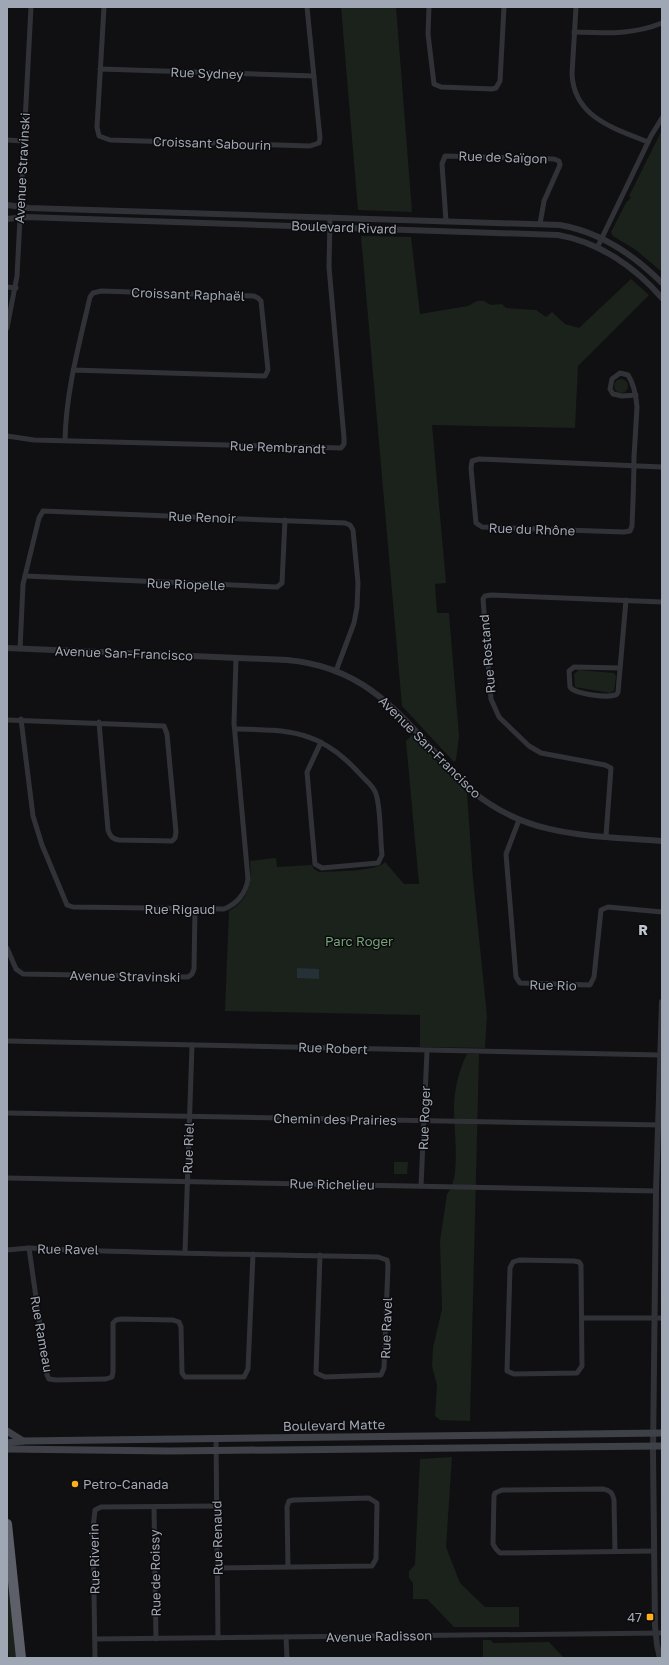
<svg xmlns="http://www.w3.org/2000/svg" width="669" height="1665" font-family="'Golos Text',sans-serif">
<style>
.green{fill:#1a221b}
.water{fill:#263037}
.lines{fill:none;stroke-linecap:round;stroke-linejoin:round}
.minor{stroke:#313237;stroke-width:5}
.tertiary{stroke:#313237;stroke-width:6}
.secondary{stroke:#3f4148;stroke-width:7}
.motorway{stroke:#5d6069;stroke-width:10}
.poi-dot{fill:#ffae1c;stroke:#0b0b0d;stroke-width:1.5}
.labels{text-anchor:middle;stroke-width:3;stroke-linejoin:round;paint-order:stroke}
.street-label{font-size:13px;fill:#a0a7b4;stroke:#0b0b0d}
.park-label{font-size:13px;fill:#75a277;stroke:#0b0b0d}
.poi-label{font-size:13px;fill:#a0a7b4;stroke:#0b0b0d;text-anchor:start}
.neighbourhood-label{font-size:14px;font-weight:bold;fill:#c1c6d0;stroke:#0b0b0d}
</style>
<rect width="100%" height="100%" fill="#101012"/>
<g class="green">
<polygon points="341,7 396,7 412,212 358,210"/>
<polygon points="662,130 662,272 636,250 613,236 611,232 627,201 628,201 631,197 629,196"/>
<polygon points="361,236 411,237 420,314 468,306 477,301 484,301 491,305 502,304 506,308 536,310 546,317 552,312 565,324 579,328 631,279 649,295 578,366 575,428 432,425 446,583 435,584 437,613 449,613 459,736 456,760 454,762 402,706"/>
<circle cx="621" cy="386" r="7"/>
<polygon points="579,670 614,673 616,676 614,691 610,693 575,687 574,674"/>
<path d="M412 735 467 793 473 879 487 1016 485 1048 420 1047V1015L225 1011 229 911C249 900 252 883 250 861L276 858 277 867 312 865 314 869 319 872C334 871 376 872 385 862L404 884H419L406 741Z"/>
<path d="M467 1054H479L470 1421 440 1420 435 1416 437 1385 432 1366 433 1348 442 1309 440 1241 447 1194C462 1179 453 1125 454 1104 455 1087 459 1070 467 1054Z"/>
<polygon points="394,1162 408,1162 407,1174 394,1174"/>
<polygon points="452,1457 446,1547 460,1583 485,1607 519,1607 519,1627 454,1627 427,1599 413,1599 413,1583 409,1578 409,1571 415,1565 420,1459"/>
<polygon points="7,1550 18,1658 9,1658 7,1639"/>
<polygon points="483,1640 491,1640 493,1643 549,1642 564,1658 483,1658"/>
</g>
<polygon class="water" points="297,968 319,969 319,979 297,978"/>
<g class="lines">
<g class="minor">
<polyline points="104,7 97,127 99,136 110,140 310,146 319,143 320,138 307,7"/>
<polyline points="429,7 428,34 434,84 441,87 492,89 496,88 500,81 504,7"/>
<path d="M576 7 572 74C574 117 613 128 648 142"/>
<path d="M574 32C605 33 633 35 662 23"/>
<polyline points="100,69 314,76"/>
<polyline points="7,140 23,141"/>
<polyline points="446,221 442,164 445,156 554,159 559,161 560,165 544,201 540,224"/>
<polyline points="597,248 651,136 662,118"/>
<polyline points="7,287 16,288"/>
<polyline points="7,328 17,276 31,7"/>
<path d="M636 395 622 396 613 394 610 389 612 379 620 373 628 375C634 384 636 395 637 407L634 457C634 480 633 503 632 526L630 531 624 532 482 527 476 523 471 468 472 461 479 459 662 467"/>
<polyline points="7,436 34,440 341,448 344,444 344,438 329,267 330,217"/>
<path d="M65 440C66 391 79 345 90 297L93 293 101 291 254 296 258 298 261 301 268 370 265 376 73 370"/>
<polyline points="25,576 277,587 282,583 285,520"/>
<polyline points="20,649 23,584 39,518 43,511 345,523 350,525 353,530 358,583 357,607 354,623 336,671"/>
<path d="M620 668 574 667 569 671 570 687C574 694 611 699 617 694L618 692 626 600"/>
<path d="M21 719 33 816 42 845 67 905 73 907 224 909C237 904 246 893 248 879L234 723 236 658"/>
<path d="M7 720 164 726 167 734 176 832 175 838 172 841 119 840C112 839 110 836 108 830L99 722"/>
<path d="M235 729C289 730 320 730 359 773 364 779 374 786 376 794 381 809 380 838 382 855L378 863 322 868 315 864 307 772 321 742"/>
<polyline points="519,820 506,854 516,977 520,983 590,985 594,977 601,910 608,907 662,912"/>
<polyline points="606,836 611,768 605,765 541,753 529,746 499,717 491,699 483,599 485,596 491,595 662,602"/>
<polyline points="7,948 16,969 23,974 188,977 192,974 194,969 195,909"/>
<polyline points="7,1041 659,1055"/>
<polyline points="7,1113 662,1125"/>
<polyline points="7,1178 656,1191"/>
<polyline points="421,1186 427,1051"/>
<polyline points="29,1248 47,1375 49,1379 56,1380 106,1379 112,1377 113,1372 113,1323 116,1320 121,1319 173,1320 179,1322 181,1327 182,1373 185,1377 244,1377 248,1369 253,1254"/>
<path d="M7 1250 29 1248C145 1254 262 1254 378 1257L387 1260 388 1265 384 1368 381 1375 325 1377 316 1373 320 1255"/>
<polyline points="185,1252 192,1045"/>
<polygon points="519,1260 574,1261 579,1262 581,1265 582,1366 577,1373 514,1374 507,1371 510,1268 513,1262"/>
<polyline points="582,1318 662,1318"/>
<polyline points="216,1439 218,1638"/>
<polyline points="154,1507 156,1639"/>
<path d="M615 1552 614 1500C613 1493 610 1490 603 1489L502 1490 495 1493 494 1496 493 1544 496 1549 500 1553 654 1551"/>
<polyline points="217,1568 372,1566 376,1559 377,1503 369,1498 294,1500 289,1501 287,1507 288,1567"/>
<polyline points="286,1637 287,1658"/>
<polyline points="95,1639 662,1633"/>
<polyline points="95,1658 93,1528 95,1510 101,1507 216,1506"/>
</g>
<g class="tertiary">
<path d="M7 205 29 208 560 225C600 232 634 255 662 283"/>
<path d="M7 219 25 217 558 235C599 242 635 267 662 298"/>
<path d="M7 648 287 660C380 668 412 734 472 791 530 839 592 835 662 841"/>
<polyline points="660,1658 657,1645 655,1626 653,1453 656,1191 662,1002"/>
</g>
<g class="secondary">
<polyline points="7,1431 23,1441"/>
<polyline points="7,1443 23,1441 662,1433"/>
<polyline points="7,1449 169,1451 662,1446"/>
</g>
<polyline class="motorway" points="7,1524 21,1658"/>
</g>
<g class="poi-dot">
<circle cx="75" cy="1484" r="4"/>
<rect x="646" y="1613" width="8" height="8" rx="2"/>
</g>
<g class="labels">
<g class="street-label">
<text transform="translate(207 73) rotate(2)" y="5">Rue Sydney</text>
<text transform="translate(212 143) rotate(2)" y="5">Croissant Sabourin</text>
<text transform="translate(503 157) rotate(2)" y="5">Rue de Saïgon</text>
<text transform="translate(22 168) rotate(-87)" y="5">Avenue Stravinski</text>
<text transform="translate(344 227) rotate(2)" y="5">Boulevard Rivard</text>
<text transform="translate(188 294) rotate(2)" y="5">Croissant Raphaël</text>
<text transform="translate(278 447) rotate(2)" y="5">Rue Rembrandt</text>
<text transform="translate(202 517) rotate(2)" y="5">Rue Renoir</text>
<text transform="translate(532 529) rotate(2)" y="5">Rue du Rhône</text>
<text transform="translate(186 584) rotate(2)" y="5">Rue Riopelle</text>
<text transform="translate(124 653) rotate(2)" y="5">Avenue San-Francisco</text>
<text transform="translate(487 654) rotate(-95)" y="5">Rue Rostand</text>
<text transform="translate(430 747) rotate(45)" y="5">Avenue San-Francisco</text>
<text x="180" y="914">Rue Rigaud</text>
<text transform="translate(125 976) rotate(1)" y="5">Avenue Stravinski</text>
<text transform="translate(553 985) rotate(1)" y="5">Rue Rio</text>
<text transform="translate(333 1048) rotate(2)" y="5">Rue Robert</text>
<text transform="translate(424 1118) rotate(-88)" y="5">Rue Roger</text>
<text transform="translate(335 1119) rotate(1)" y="5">Chemin des Prairies</text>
<text transform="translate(188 1148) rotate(-88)" y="5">Rue Riel</text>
<text transform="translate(332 1184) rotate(1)" y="5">Rue Richelieu</text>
<text transform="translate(68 1249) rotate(1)" y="5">Rue Ravel</text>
<text transform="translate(386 1328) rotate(-88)" y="5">Rue Ravel</text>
<text transform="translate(42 1334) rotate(80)" y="5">Rue Rameau</text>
<text transform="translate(334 1425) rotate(-1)" y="5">Boulevard Matte</text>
<text transform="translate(217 1538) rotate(-91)" y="5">Rue Renaud</text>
<text transform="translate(94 1559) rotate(-91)" y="5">Rue Riverin</text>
<text transform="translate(155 1573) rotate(-91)" y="5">Rue de Roissy</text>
<text transform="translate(379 1636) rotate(-1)" y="5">Avenue Radisson</text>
</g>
<g class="park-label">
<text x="359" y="946">Parc Roger</text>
</g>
<g class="poi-label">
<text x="83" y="1489">Petro-Canada</text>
<text x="642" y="1622" text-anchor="end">47</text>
</g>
<g class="neighbourhood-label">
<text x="643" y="935">R</text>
</g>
</g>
<rect width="669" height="1665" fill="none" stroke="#a0a7b4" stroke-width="16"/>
</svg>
